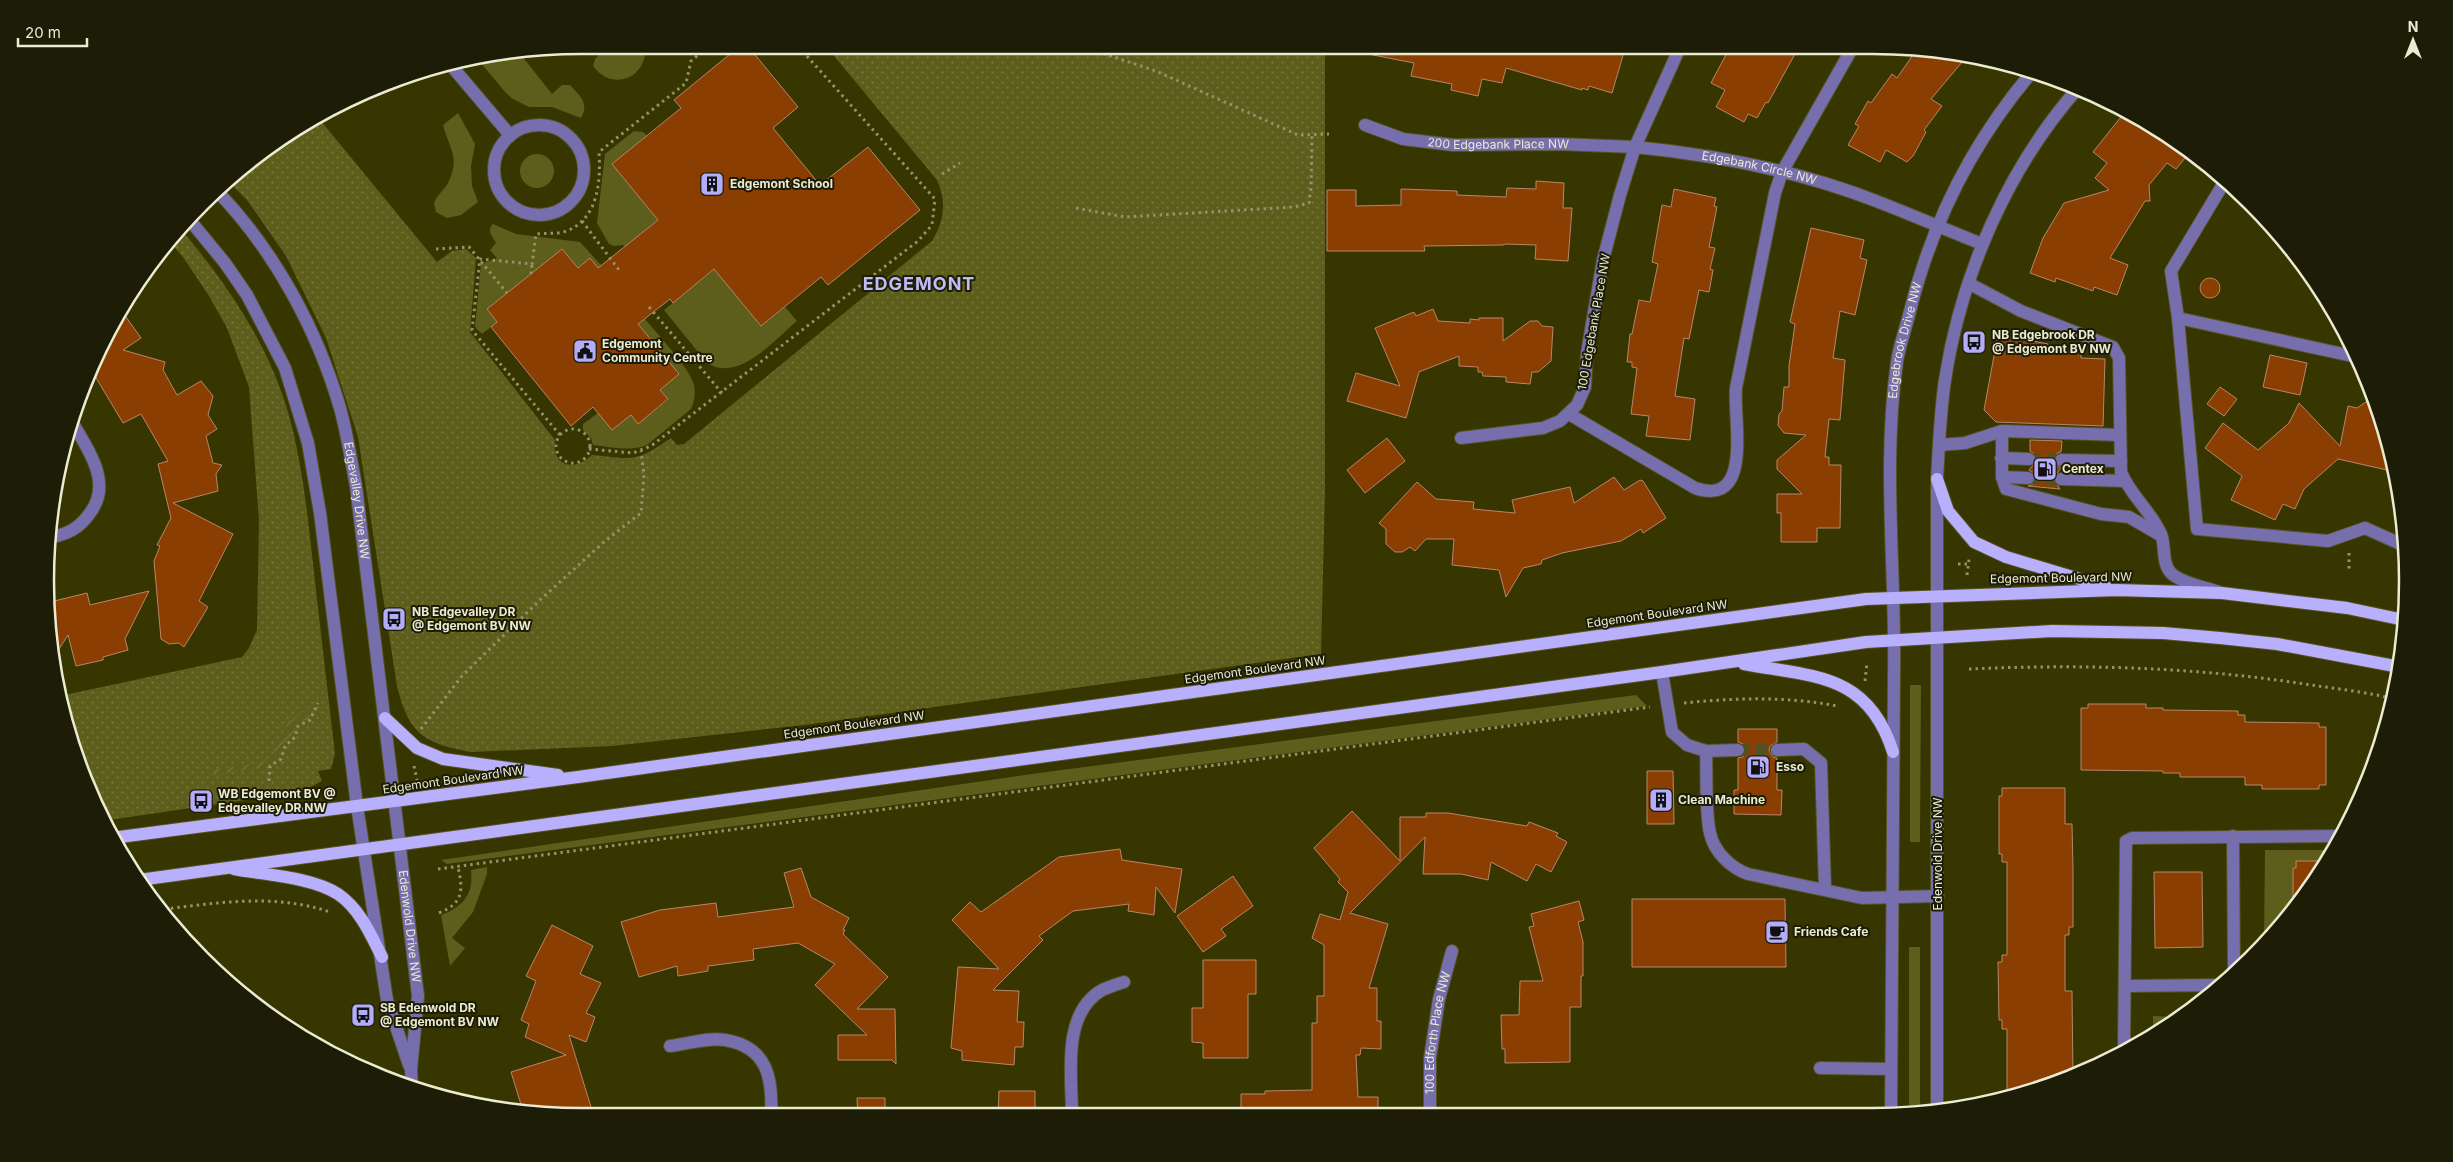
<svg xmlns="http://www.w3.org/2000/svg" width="2453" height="1162" font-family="Inter,sans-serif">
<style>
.grass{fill:#5e5e1c}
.park{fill:url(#park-dots)}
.garden{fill:url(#garden-furrows)}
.building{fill:#8b3e02;stroke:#b7866b}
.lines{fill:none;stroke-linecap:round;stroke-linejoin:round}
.minor-tunnel{stroke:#52511f;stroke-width:12;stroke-dasharray:12 6;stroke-linecap:butt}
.minor-casing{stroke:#545321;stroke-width:14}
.major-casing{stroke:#545321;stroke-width:14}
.path{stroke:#93936b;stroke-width:3;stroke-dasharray:2.5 4;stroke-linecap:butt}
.minor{stroke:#766ead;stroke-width:12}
.major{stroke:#b9b0fd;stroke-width:12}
.labels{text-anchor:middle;stroke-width:4;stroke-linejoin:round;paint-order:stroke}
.street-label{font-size:12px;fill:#eaebd0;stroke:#1c1c07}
.poi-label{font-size:12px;font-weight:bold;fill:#eaebd0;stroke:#1c1c07;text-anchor:start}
.district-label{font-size:18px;font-weight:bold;letter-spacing:1px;fill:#c0bbf4;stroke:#1c1c07}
.rim{fill:none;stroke:#eaebd0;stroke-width:2.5}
</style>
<defs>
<pattern id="park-dots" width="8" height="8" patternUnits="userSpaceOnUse" patternTransform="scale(1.25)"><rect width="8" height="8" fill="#5e5e1c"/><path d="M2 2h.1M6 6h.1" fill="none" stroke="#75753c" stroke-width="1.8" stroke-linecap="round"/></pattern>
<pattern id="garden-furrows" width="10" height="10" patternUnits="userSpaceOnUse" patternTransform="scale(1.25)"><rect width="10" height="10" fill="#5e5e1c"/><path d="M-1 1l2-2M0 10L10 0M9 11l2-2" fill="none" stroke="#75753c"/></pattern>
</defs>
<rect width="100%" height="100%" fill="#373600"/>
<g class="grass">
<path d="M600 45H645C649 77 613 93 593 66L595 59 604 50Z"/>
<path d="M518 51 552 94 562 85H570C579 95 590 103 581 118L552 107H529L513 99 506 93 475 56Z"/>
<path d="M458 113 475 144 471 166 472 186 478 202 461 215 447 218 436 212 434 203C437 195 444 190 448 183 461 157 449 149 443 125Z"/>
<polygon points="634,131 643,132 647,136 612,164 653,214 668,211 625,247 623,245 614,246 609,244 597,223 605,154"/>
<circle cx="537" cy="171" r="17"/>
<path d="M493 224 516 234 580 242 611 276 607 279 590 258 578 268 562 249 487 309 497 322 482 334 475 327 481 264 497 258 490 250 496 243C493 237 486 231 493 224Z"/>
<path d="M717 267 724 281 761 326 785 307 797 321C774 340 739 383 707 363L664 310Z"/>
<path d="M645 319C658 335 686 364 693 382 696 391 695 400 691 409L647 445C629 452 611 447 593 445L591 438 583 430V424L598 413 631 415 638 424 668 400 660 390 679 374 638 324Z"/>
<polygon points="1910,685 1921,685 1920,842 1910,842"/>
<polygon points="1636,695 1647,706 447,864 441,860 1039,773"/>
<polygon points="2265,850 2330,850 2297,907 2264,941"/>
<path d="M487 867V874L473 912 452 938 465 948 450 966 441 915C463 907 474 894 471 870Z"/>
<rect x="1909" y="947" width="11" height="165"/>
<polygon points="2153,1016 2180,1017 2153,1032"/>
</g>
<g class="park">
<path d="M825 45H1325V490L1321 654 804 725 612 746 471 752C423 743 409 734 397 686L358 437 326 338 286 256 247 200 228 181 254 156 316 115 437 262 452 251 466 249 476 258 470 332 555 440C551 467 575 472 592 455 634 459 635 463 671 438L677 445 684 444 932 241C944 222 947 201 937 180Z"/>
<path d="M179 227C225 281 268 343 288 412 303 465 308 519 314 573 321 634 328 694 335 754L331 769 318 771 322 781 301 792 102 821 73 753 60 696 242 657 249 648 257 630 259 520 249 387 227 328 209 296 183 257 168 240Z"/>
</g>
<polygon class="garden" points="311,705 309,718 298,724 293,734 282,744 280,756 274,762 266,764 266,766 214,775 206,771 258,763 272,758 276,745 289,722"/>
<g class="building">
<polygon points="741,45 747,45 798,107 773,128 820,185 868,147 920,210 828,285 821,277 761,326 714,269 673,303 670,299 638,324 679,374 660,390 668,399 638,424 631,415 612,430 593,407 571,426 491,327 497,322 487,309 562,249 578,268 590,258 598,268 658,220 612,164 681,108 674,100"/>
<polygon points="1369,45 1626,45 1612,93 1589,86 1588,90 1582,88 1582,90 1506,68 1502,83 1482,79 1478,96 1451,90 1452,84 1411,76 1414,63 1368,54"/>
<polygon points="1731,45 1785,45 1796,52 1768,103 1766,102 1757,118 1748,114 1744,122 1716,107 1725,90 1711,83"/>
<polygon points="1917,49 1968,55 1931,99 1942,106 1924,130 1926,132 1913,156 1907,162 1886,150 1880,162 1848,145 1859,126 1855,124 1868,101 1871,103 1892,74 1897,78"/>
<polygon points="2125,112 2170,136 2190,152 2176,169 2167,163 2149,185 2150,201 2145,201 2110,258 2128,265 2117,295 2094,287 2093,291 2056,278 2055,282 2030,273 2043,238 2064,203 2109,190 2095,178 2107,163 2093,152"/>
<polygon points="1536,181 1564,183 1563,208 1572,208 1568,261 1535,259 1536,245 1506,244 1503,245 1424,246 1425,251 1327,251 1327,190 1356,190 1356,206 1401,205 1401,189 1457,191 1457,195 1506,197 1507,188 1536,189"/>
<polygon points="1674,189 1716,198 1714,206 1717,207 1709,247 1715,248 1710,269 1713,270 1709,292 1699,290 1689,339 1684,338 1675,396 1695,399 1690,440 1646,436 1649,416 1631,414 1637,368 1632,367 1632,362 1627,362 1630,334 1632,334 1639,300 1650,302 1658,264 1652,262 1662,205 1671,207"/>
<polygon points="1811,228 1864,240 1860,258 1867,260 1855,315 1840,311 1833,358 1845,360 1840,420 1829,419 1825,457 1829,457 1829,465 1841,465 1840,528 1817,528 1817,542 1781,542 1781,513 1777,513 1777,494 1802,494 1777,469 1777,460 1806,435 1784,433 1778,425 1779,414 1782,411 1784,387 1789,387 1789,366 1795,324 1790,322"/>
<circle cx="2210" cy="288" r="10"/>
<polygon points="1433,309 1438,321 1470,323 1470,319 1479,320 1479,318 1503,318 1503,341 1530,321 1538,321 1542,326 1553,327 1551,361 1538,372 1532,372 1530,384 1506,382 1506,377 1483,376 1482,372 1478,372 1478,367 1459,366 1459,356 1419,372 1406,418 1347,401 1356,373 1400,386 1375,328 1414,312 1416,316"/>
<polygon points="121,310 141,338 123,350 165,362 163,370 177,395 201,381 213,396 208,415 217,429 206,436 213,463 222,465 216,474 218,491 173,503 233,534 199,601 208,607 184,647 179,643 169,644 161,639 154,561 160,546 157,545 171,518 158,464 168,461 141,414 123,423 92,371 86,375"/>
<polygon points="1998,334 2048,344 2048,350 2081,352 2081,358 2105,359 2103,426 1996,422 1984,410"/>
<polygon points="2270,355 2307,363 2300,395 2263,387"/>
<polygon points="2220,387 2237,399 2224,416 2207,404"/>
<polygon points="2366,402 2373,403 2378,410 2396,472 2338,459 2304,489 2295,509 2283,504 2275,520 2231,500 2242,476 2205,448 2223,423 2258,450 2289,423 2299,403 2340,446 2348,406 2357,408"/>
<polygon points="1387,438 1405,461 1365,493 1347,470"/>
<polygon points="2030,440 2062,441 2061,452 2057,453 2053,459 2054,464 2061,468 2053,478 2060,489 2028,486 2032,485 2036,479 2035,474 2029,470 2037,460 2036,455 2030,451"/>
<polygon points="1614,477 1624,490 1640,480 1643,481 1666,518 1643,533 1641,529 1621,541 1562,553 1542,560 1541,564 1523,568 1506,597 1499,570 1452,565 1454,539 1426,539 1415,551 1410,547 1402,552 1395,552 1386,544 1386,529 1379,523 1417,482 1436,499 1474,502 1473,509 1515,513 1512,500 1570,487 1574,503"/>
<polygon points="149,591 125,639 128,650 103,657 103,660 76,666 68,635 52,660 46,603 87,593 90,605"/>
<polygon points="2088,704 2146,704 2146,708 2163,708 2163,710 2238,711 2238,715 2245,715 2245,722 2319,723 2319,727 2326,727 2326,785 2319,785 2319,789 2262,789 2262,785 2245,785 2245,777 2180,777 2180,773 2163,773 2163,771 2081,770 2081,708 2088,708"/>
<polygon points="1738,729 1777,729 1777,742 1770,746 1769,751 1773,757 1777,758 1777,790 1782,790 1781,815 1734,814 1734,790 1738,790 1738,758 1743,757 1746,750 1745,745 1738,742"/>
<polygon points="1647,771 1673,771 1674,824 1647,824"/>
<polygon points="2002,788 2065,788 2065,824 2072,824 2073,870 2073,927 2069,927 2069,935 2065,935 2065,991 2072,991 2073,1077 2007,1095 2007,1029 2002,1029 2002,1020 1999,1020 1998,962 2002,962 2002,955 2007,955 2007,862 2002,862 2002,854 1999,854 1999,796 2002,796"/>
<polygon points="1352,811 1400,861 1400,817 1426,817 1426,813 1448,813 1527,826 1529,822 1558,833 1556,836 1567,842 1551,872 1536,864 1527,881 1491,862 1488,880 1461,874 1423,874 1425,837 1350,913 1388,924 1369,988 1377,988 1377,1021 1381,1021 1381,1049 1361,1048 1360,1055 1356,1055 1358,1097 1378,1097 1378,1114 1241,1115 1241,1094 1265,1094 1265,1091 1312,1090 1312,1023 1317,1023 1317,996 1324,996 1324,945 1312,938 1320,914 1340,920 1348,892 1338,882 1340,879 1314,848"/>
<polygon points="1120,849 1122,860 1182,869 1175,913 1156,887 1154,915 1128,911 1129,904 1073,911 1039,936 1043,940 993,990 1019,991 1017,1022 1024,1022 1023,1047 1015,1047 1014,1065 962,1060 962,1051 951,1048 958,967 999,969 952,920 970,902 981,912 1059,857"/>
<polygon points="2296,861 2324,861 2293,912 2293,868 2296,868"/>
<polygon points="801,868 811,897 849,918 843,930 845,930 843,934 888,977 857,1009 895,1009 896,1064 892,1060 838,1060 838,1035 867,1035 815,985 835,964 798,943 753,949 754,960 708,966 708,971 678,976 677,966 639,977 621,922 660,910 716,903 718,917 794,907 784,873"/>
<polygon points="2154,872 2202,872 2203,947 2155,948"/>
<polygon points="1233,876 1253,906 1221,929 1226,936 1203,952 1177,916"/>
<polygon points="1632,899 1785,899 1786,967 1632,967"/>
<polygon points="1579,901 1584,920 1578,922 1583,942 1583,976 1581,976 1581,1007 1570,1007 1570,1062 1505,1063 1505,1049 1502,1049 1501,1015 1519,1015 1520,981 1543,981 1529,927 1534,926 1531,914"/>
<polygon points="552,925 593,946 580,974 601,983 586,1013 595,1017 586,1042 569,1035 594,1117 561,1115 559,1107 539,1113 523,1111 511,1072 566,1055 525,1037 529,1024 521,1020 536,981 526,976"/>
<polygon points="1203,960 1256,960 1256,994 1248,994 1248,1058 1203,1058 1203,1043 1192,1042 1192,1008 1203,1008"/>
<polygon points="999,1091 1035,1091 1035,1115 998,1116"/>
<polygon points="857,1098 885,1098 885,1116 858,1116"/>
</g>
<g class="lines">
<g class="minor-tunnel">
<polyline points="2029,459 2061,460"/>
<polyline points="2028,478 2061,479"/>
<polyline points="1738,750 1777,750"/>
</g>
<g class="minor-casing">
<g id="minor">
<path id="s1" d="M1681 45 1635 147C1717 155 1799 171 1876 201 1912 215 1947 230 1982 244"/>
<polyline points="449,63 510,135"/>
<path id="s2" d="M1365 125 1403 139 1453 145 1559 144 1635 147 1620 195 1603 260 1587 353 1585 387 1577 405 1560 421 1543 428 1461 438"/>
<circle cx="539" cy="170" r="45"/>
<polyline points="2225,181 2171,271 2178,318 2197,529 2328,541 2365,528 2405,546"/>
<path id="s3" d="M217 191C274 250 317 329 340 408 347 433 351 460 356 486L418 996 411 1070 412 1087"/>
<polyline points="188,218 225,263 247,295 285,368 308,443 320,513 357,806 387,1000 409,1065"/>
<path d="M1970 284 2021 311 2113 347 2119 358 2121 472C2130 495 2151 511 2161 534 2166 546 2161 564 2172 574 2184 584 2205 587 2219 592"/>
<polyline points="2178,318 2357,357"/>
<path d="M1569 414 1695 488C1754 508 1733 420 1736 388L1775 193 1782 172 1854 45"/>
<polyline points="2002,431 2002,477 2006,489 2101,514 2129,517 2160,535"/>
<polyline points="1939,445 1965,443 2002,431 2120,435"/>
<polyline points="2001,458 2029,459"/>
<polyline points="2061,460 2121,461"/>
<polyline points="2002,477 2028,478"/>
<polyline points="2061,479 2125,481"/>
<path d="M49 538C67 534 79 529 90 513 113 483 88 449 72 422"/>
<path d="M1662 672 1672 732 1687 745 1706 751C1707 773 1705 812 1710 833 1714 852 1731 868 1748 874L1862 898 1938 896"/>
<polyline points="1777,750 1804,749 1821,763 1825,889"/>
<polyline points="1706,751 1738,750"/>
<polyline points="2233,836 2234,971"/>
<polyline points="2125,986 2220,985"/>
<path d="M670 1046C687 1044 708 1037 725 1040 768 1047 773 1079 771 1116"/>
<polyline points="2124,1049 2126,841 2132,838 2339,836"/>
<polyline points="1820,1068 1891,1069"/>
<path d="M1937 1112V479C1939 446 1940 413 1945 380 1961 275 2008 167 2079 87"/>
<path id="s4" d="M1891 1113C1891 967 1892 821 1894 675 1896 571 1882 466 1897 362 1899 347 1905 331 1909 315 1931 224 1971 144 2032 72"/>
<path id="s5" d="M1430 1114V1058L1439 999 1452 951"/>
<path d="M1072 1115C1072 1076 1061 1014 1102 990 1109 987 1117 984 1124 982"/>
</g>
</g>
<g class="major-casing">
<g id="major">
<polyline points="1937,479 1948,511 1974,542 2006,557 2106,587"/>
<path d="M1744 664C1814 677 1868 673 1893 752"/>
<polyline points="385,718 417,748 443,759 558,775"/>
<polyline points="112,838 578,777 1866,599 2116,590 2222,593 2347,608 2404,620"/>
<path d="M234 869C265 875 312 877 338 894 360 909 371 935 382 957"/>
<polyline points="139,880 1662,672 1866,642 2052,631 2163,633 2220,638 2277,644 2400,667"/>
</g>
</g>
<g class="path">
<polyline points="1065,45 1108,55 1156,71 1298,135 1329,134"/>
<polyline points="942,174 960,163"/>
<polyline points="1076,208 1125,217 1294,207 1309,203 1311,188 1312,134"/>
<polyline points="582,221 619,270"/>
<polyline points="436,249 469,247 507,293"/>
<polyline points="531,274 532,264"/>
<polyline points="649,307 722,393"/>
<circle cx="573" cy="446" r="17"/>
<path d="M560 435 472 330 480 259 532 264 536 234C545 233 555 234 563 232 598 222 601 182 599 152L686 83 691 61 710 45"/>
<polyline points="589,449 633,453 651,446 918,241 932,225 935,199 797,45"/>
<polyline points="2349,553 2349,572"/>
<polyline points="1958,564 1967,564"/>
<polyline points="1967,575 1969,559"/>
<path d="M1969 669C2084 664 2197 667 2311 685 2338 689 2367 692 2394 699"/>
<polyline points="1865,681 1867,662"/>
<path d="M1684 703C1735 698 1786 696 1837 706"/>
<polyline points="421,729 462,676 540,600 605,541 641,513 644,475 641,451"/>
<polyline points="414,766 417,780"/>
<polyline points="269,781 270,766 281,759 285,746 295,737 298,726 310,720 318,703"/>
<polyline points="438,869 1650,707"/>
<path d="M158 910C215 903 274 893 330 912"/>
<path d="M439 913C464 903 463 890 458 867"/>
</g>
<use href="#minor" class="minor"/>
<use href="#major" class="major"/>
</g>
<defs>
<g id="building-square" transform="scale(1.25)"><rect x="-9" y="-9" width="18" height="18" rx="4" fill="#b5acf8" stroke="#1c1c07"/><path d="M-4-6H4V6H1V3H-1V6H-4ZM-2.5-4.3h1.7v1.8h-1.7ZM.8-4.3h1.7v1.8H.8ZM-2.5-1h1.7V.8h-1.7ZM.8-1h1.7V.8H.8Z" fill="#111"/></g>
<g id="bus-square" transform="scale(1.25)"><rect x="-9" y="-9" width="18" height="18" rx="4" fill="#b5acf8" stroke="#1c1c07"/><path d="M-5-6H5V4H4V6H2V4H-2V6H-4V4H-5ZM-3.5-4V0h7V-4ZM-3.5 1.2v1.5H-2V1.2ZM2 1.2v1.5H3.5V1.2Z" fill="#111"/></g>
<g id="civic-square" transform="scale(1.25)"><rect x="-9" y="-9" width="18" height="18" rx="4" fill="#b5acf8" stroke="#1c1c07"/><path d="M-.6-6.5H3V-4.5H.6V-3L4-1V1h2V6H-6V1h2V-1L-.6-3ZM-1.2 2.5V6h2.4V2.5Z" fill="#111"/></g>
<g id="fuel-square" transform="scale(1.25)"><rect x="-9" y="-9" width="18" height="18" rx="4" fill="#b5acf8" stroke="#1c1c07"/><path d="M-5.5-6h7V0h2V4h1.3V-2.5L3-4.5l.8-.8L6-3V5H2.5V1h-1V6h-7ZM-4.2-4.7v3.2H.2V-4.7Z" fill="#111"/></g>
<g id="cafe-square" transform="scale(1.25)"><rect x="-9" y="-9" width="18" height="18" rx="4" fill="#b5acf8" stroke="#1c1c07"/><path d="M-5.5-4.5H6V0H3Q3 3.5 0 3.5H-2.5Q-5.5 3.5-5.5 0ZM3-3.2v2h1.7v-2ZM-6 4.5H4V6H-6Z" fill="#111"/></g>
</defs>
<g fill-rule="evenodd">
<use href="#building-square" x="712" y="184"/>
<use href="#bus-square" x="1974" y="342"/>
<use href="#civic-square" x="585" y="351"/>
<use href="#fuel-square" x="2045" y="469"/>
<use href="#bus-square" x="394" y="619"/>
<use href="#fuel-square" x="1758" y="767"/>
<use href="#building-square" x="1661" y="800"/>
<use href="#bus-square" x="201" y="801"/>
<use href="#cafe-square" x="1777" y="932"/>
<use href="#bus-square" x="363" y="1015"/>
</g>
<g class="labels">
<g class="street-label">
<text dy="4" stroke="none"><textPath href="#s2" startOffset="136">200 Edgebank Place NW</textPath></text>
<text dy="4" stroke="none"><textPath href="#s1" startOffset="238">Edgebank Circle NW</textPath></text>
<text transform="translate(1594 322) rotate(-80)" y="4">100 Edgebank Place NW</text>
<text dy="4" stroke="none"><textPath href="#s4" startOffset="774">Edgebrook Drive NW</textPath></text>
<text dy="4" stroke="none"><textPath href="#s3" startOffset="346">Edgevalley Drive NW</textPath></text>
<text transform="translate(2061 578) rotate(-1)" y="4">Edgemont Boulevard NW</text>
<text transform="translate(1657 614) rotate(-8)" y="4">Edgemont Boulevard NW</text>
<text transform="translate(1255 670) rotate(-8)" y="4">Edgemont Boulevard NW</text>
<text transform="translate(854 725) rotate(-8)" y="4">Edgemont Boulevard NW</text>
<text transform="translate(453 780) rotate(-8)" y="4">Edgemont Boulevard NW</text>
<text transform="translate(1938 854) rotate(-90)" y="4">Edenwold Drive NW</text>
<text dy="4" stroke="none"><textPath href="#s3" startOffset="775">Edenwold Drive NW</textPath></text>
<text dy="4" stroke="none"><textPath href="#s5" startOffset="82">100 Edforth Place NW</textPath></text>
</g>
<g class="poi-label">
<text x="730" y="188">Edgemont School</text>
<text x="1992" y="339">NB Edgebrook DR<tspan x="1992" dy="14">@ Edgemont BV NW</tspan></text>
<text x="602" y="348">Edgemont<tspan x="602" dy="14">Community Centre</tspan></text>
<text x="2062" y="473">Centex</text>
<text x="412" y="616">NB Edgevalley DR<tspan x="412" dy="14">@ Edgemont BV NW</tspan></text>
<text x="1776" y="771">Esso</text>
<text x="218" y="798">WB Edgemont BV @<tspan x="218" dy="14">Edgevalley DR NW</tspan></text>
<text x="1678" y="804">Clean Machine</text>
<text x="1794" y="936">Friends Cafe</text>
<text x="380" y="1012">SB Edenwold DR<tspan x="380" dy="14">@ Edgemont BV NW</tspan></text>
</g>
<g class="district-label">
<text x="919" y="290">EDGEMONT</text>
</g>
</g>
<path d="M0 0H2453V1162H0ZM581 54H1872A527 527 0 0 1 2399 581V581A527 527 0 0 1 1872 1108H581A527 527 0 0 1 54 581V581A527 527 0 0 1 581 54Z" fill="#1c1c07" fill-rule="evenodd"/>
<path class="rim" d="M581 54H1872A527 527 0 0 1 2399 581V581A527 527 0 0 1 1872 1108H581A527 527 0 0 1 54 581V581A527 527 0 0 1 581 54Z"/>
<g transform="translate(2413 40)" stroke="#1c1c07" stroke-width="4" paint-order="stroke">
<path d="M0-4L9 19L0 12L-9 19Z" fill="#eaebd0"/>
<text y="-8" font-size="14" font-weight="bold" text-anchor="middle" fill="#eaebd0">N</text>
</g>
<path d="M18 38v8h69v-8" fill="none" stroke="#eaebd0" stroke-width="2.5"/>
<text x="25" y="38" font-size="15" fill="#eaebd0" stroke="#1c1c07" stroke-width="4" paint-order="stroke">20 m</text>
</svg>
